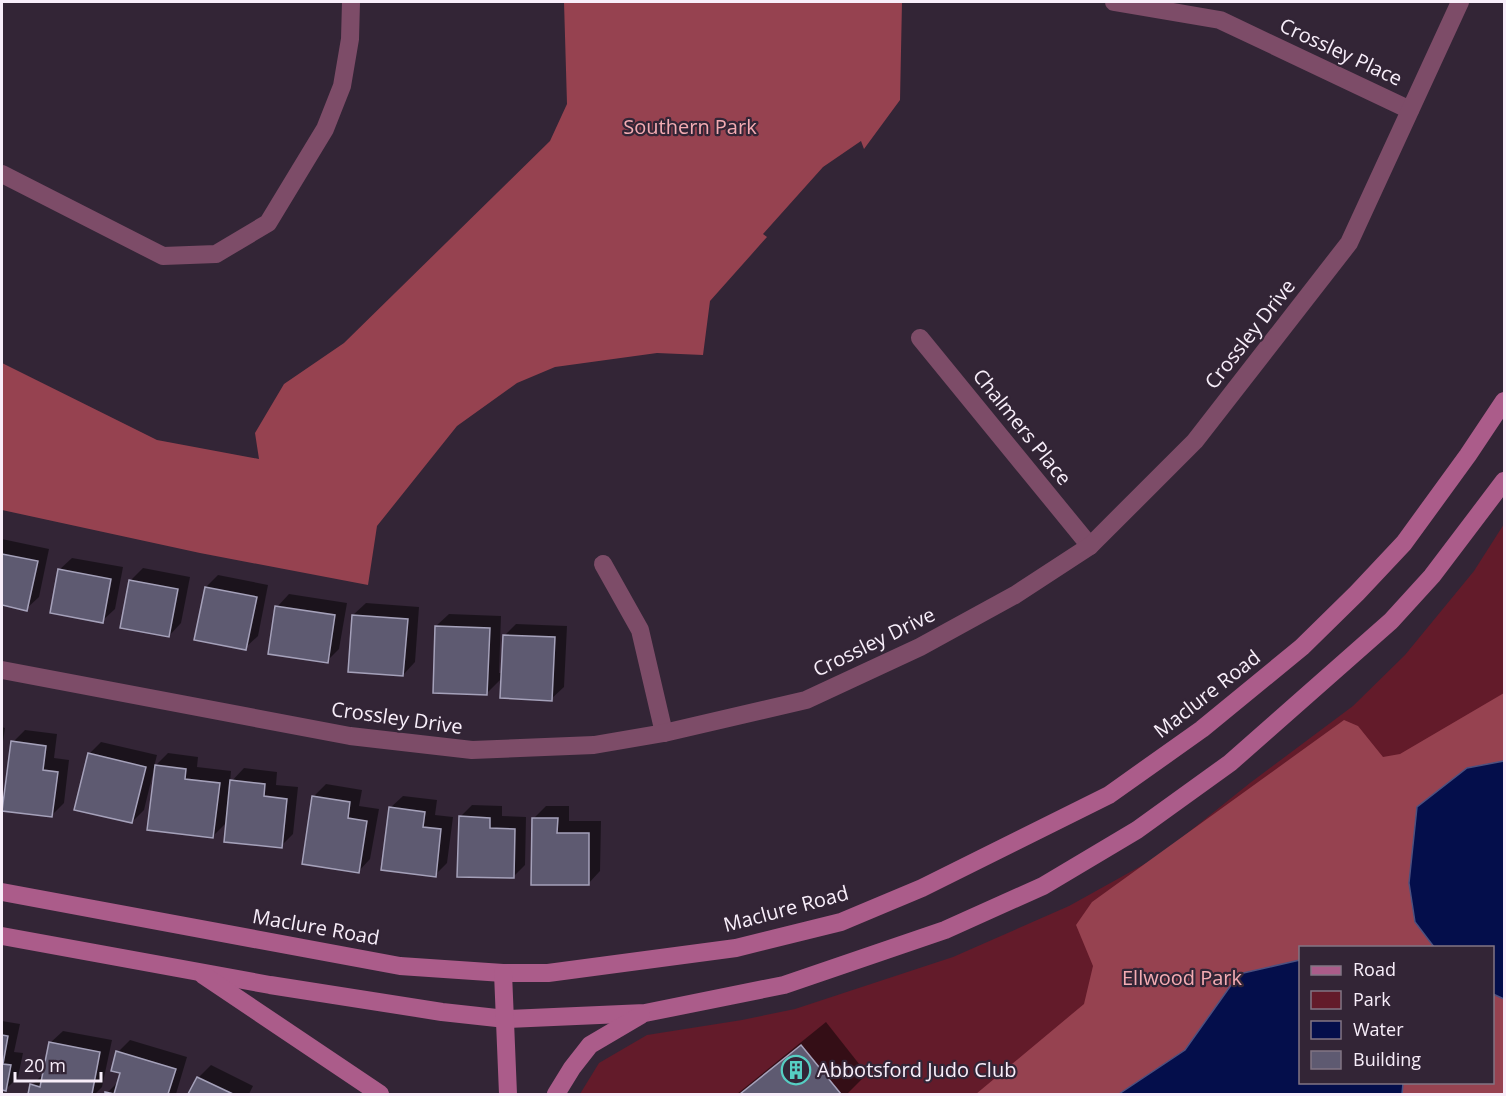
<svg xmlns="http://www.w3.org/2000/svg" width="1506" height="1096" font-family="'Open Sans',sans-serif">
<style>
.green{fill:#631b2a;fill-rule:evenodd}
.forest{fill:#964250}
.water{fill:#040e4b;stroke:#4d5180;stroke-width:1.5}
.shadow{fill:#0007}
.building{fill:#5e5a71;stroke:#a5a1ba;stroke-width:1.5}
.lines{fill:none;stroke-linecap:round;stroke-linejoin:round}
.street{stroke:#7d4c68;stroke-width:18}
.secondary{stroke:#ab5c8a;stroke-width:18}
.labels{text-anchor:middle;stroke-width:4.5;stroke-linejoin:round;paint-order:stroke}
.street-label{font-size:20px;fill:#f8eefa;stroke:#332536}
.park-label{font-size:20px;fill:#f4acb3;stroke:#332536}
.poi-label{font-size:20px;fill:#f8eefa;stroke:#332536;text-anchor:start}
</style>
<rect width="100%" height="100%" fill="#332536"/>
<path class="green" d="M1504 524V1094H580L599 1063 647 1035 742 1020 795 1009 953 957 1069 906 1159 856 1250 783 1353 706 1405 655 1474 571ZM1300 948H1492V1082H1300Z"/>
<g class="forest">
<polygon points="564,2 902,2 900,100 864,149 861,141 823,167 763,234 767,237 710,301 703,355 657,353 555,367 517,383 457,426 377,526 368,585 200,553 2,510 2,363 157,440 259,459 255,433 284,384 344,343 550,141 567,104"/>
<polygon points="1504,693 1504,761 1467,768 1417,807 1409,883 1415,922 1434,947 1300,948 1300,960 1240,974 1185,1050 1119,1094 976,1094 1084,1004 1093,966 1076,925 1092,902 1344,720 1358,726 1383,757 1400,754"/>
<polygon points="1493,994 1504,999 1504,1094 1402,1094 1403,1083 1492,1082"/>
</g>
<g class="water">
<polygon points="1504,761 1504,999 1493,994 1492,948 1434,947 1415,922 1409,883 1417,807 1467,768"/>
<polygon points="1300,960 1300,1082 1403,1083 1402,1094 1119,1094 1185,1050 1239,974"/>
</g>
<g class="shadow">
<polygon points="2,539 49,549 39,597 26,609 2,604"/>
<polygon points="72,558 123,567 115,609 102,621 59,570"/>
<polygon points="143,568 190,577 181,623 169,636 131,580"/>
<polygon points="218,575 268,585 258,636 245,648 206,587"/>
<polygon points="289,594 347,603 339,649 327,661 277,607"/>
<polygon points="366,603 419,607 415,662 403,675 353,615"/>
<polygon points="449,614 501,616 499,673 502,673 504,636 516,624 567,626 564,687 551,699 502,678 487,693 436,626"/>
<polygon points="2,727 5,728 2,748"/>
<polygon points="25,730 57,734 54,758 69,760 64,803 51,816 13,742"/>
<polygon points="101,742 157,755 154,767 168,753 198,757 197,767 231,771 230,783 244,768 277,772 276,785 298,787 293,834 281,846 228,821 213,836 153,773 144,810 132,822 89,754"/>
<polygon points="326,784 362,790 359,806 379,809 370,859 358,872 314,796"/>
<polygon points="403,796 437,800 435,815 453,817 447,863 435,875 390,808"/>
<polygon points="472,805 502,806 502,816 526,817 525,865 513,877 460,817"/>
<polygon points="546,806 569,806 569,821 601,821 600,871 588,884 533,819"/>
<polygon points="2,1021 20,1024 14,1052 23,1053 18,1077 6,1089 2,1088"/>
<polygon points="826,1022 867,1074 847,1094 737,1094"/>
<polygon points="63,1031 112,1040 102,1087 95,1094 30,1094 32,1085 44,1073 50,1043"/>
<polygon points="130,1040 187,1057 176,1094 106,1094 120,1080 122,1072 118,1052"/>
<polygon points="211,1065 253,1086 249,1094 190,1094 199,1077"/>
</g>
<g class="building">
<polygon points="2,554 38,561 27,611 2,605"/>
<polygon points="58,569 111,579 103,623 50,613"/>
<polygon points="129,580 178,589 169,637 120,628"/>
<polygon points="205,587 257,597 246,650 194,640"/>
<polygon points="275,606 335,615 328,663 268,654"/>
<polygon points="352,615 408,619 403,676 348,672"/>
<polygon points="435,626 490,628 487,695 433,693"/>
<polygon points="503,635 555,637 552,701 500,698"/>
<polygon points="11,741 46,746 43,770 58,772 52,817 2,811"/>
<polygon points="88,753 146,767 132,823 74,810"/>
<polygon points="155,765 186,769 185,779 220,783 213,838 147,830"/>
<polygon points="230,780 265,784 264,796 287,799 282,848 224,842"/>
<polygon points="312,796 350,802 348,818 367,821 359,873 302,864"/>
<polygon points="389,807 425,812 423,827 441,829 436,877 381,870"/>
<polygon points="459,816 490,818 490,828 515,829 514,878 457,877"/>
<polygon points="532,818 558,818 557,833 589,833 589,885 531,885"/>
<polygon points="2,1035 8,1036 3,1064 11,1065 6,1091 2,1090"/>
<polygon points="49,1042 100,1052 92,1094 28,1094 30,1084 40,1087"/>
<polygon points="801,1045 841,1094 740,1094"/>
<polygon points="116,1051 176,1069 168,1094 105,1094 105,1092 114,1094 120,1073 111,1071"/>
<polygon points="197,1077 233,1094 188,1094"/>
</g>
<g class="lines">
<g class="street">
<polyline points="1114,2 1220,20 1410,110"/>
<polyline points="2,174 163,256 216,254 268,223 325,129 342,86 350,39 351,2"/>
<polyline points="920,338 1090,546"/>
<polyline points="603,564 640,630 664,733"/>
<polyline points="2,670 350,736 472,750 594,745 664,733 806,700 920,647 1015,595 1090,546 1195,441 1349,243 1460,2"/>
</g>
<g class="secondary">
<polyline points="2,892 400,966 503,973 548,973 736,948 841,922 922,888 1109,795 1202,729 1302,647 1357,593 1404,543 1468,455 1504,401"/>
<polyline points="2,936 270,985 442,1012 506,1019 645,1013 784,985 945,930 1043,886 1137,830 1230,763 1391,621 1432,576 1504,481"/>
<polyline points="503,973 508,1094"/>
<polyline points="203,975 380,1094"/>
<polyline points="556,1094 572,1068 590,1045 641,1015"/>
</g>
</g>
<defs>
<g id="building-ring" transform="scale(1.5)"><circle r="9.5" fill="#332536" stroke="#56cec3" stroke-width="1.5"/><path d="M-4-6H4V6H1V3H-1V6H-4ZM-2.5-4.3h1.7v1.8h-1.7ZM.8-4.3h1.7v1.8H.8ZM-2.5-1h1.7V.8h-1.7ZM.8-1h1.7V.8H.8Z" fill="#56cec3"/></g>
</defs>
<g fill-rule="evenodd">
<use href="#building-ring" x="796" y="1070"/>
</g>
<g class="labels">
<g class="street-label">
<text transform="translate(1341 52) rotate(25)" y="7">Crossley Place</text>
<text transform="translate(1250 334) rotate(-52)" y="7">Crossley Drive</text>
<text transform="translate(1022 427) rotate(51)" y="7">Chalmers Place</text>
<text transform="translate(874 642) rotate(-26)" y="7">Crossley Drive</text>
<text transform="translate(1207 694) rotate(-38)" y="7">Maclure Road</text>
<text transform="translate(397 718) rotate(8)" y="7">Crossley Drive</text>
<text transform="translate(786 909) rotate(-15)" y="7">Maclure Road</text>
<text transform="translate(316 927) rotate(10)" y="7">Maclure Road</text>
</g>
<g class="park-label">
<text x="690" y="134">Southern Park</text>
<text x="1182" y="985">Ellwood Park</text>
</g>
<g class="poi-label">
<text x="817" y="1077">Abbotsford Judo Club</text>
</g>
</g>
<rect width="1506" height="1096" fill="none" stroke="#f8eefa" stroke-width="6"/>
<rect x="1299" y="946" width="195" height="138" fill="#332536" stroke="#827584" stroke-width="1.5"/>
<rect x="1311" y="966" width="30" height="9" fill="#ab5c8a" stroke="#827584" stroke-width="1.5"/>
<text x="1353" y="976" font-size="18" fill="#f8eefa">Road</text>
<rect x="1311" y="991" width="30" height="18" fill="#631b2a" stroke="#827584" stroke-width="1.5"/>
<text x="1353" y="1006" font-size="18" fill="#f8eefa">Park</text>
<rect x="1311" y="1021" width="30" height="18" fill="#040e4b" stroke="#827584" stroke-width="1.5"/>
<text x="1353" y="1036" font-size="18" fill="#f8eefa">Water</text>
<rect x="1311" y="1051" width="30" height="18" fill="#5e5a71" stroke="#827584" stroke-width="1.5"/>
<text x="1353" y="1066" font-size="18" fill="#f8eefa">Building</text>
<path d="M15 1072v9h86v-9" fill="none" stroke="#f8eefa" stroke-width="3"/>
<text x="24" y="1072" font-size="18" fill="#f8eefa" stroke="#332536" stroke-width="4.5" paint-order="stroke">20 m</text>
</svg>
